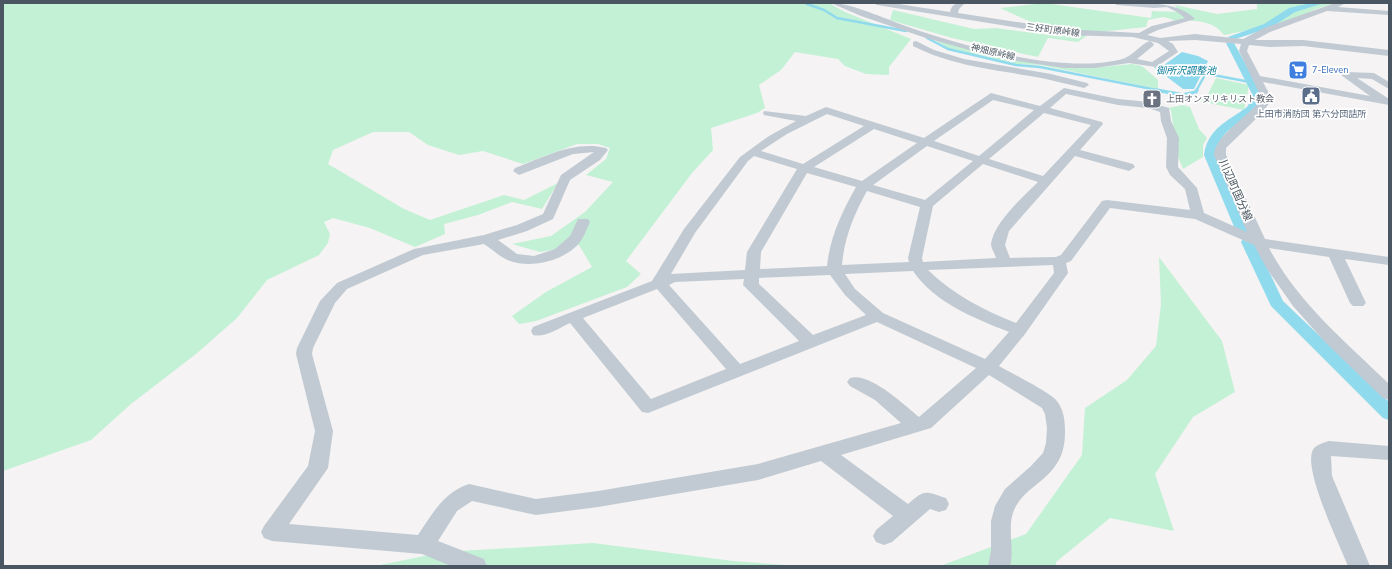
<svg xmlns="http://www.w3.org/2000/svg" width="1392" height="569" font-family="Mulish,'Noto Sans JP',sans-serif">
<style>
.green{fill:#c3f1d5}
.water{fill:#90daee}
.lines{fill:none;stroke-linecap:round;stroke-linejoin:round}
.stream-far1{stroke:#90daee;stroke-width:2.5}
.stream{stroke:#90daee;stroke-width:3.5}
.canal{fill:#90daee;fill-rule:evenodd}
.minor{fill:#c1cad2;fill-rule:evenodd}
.labels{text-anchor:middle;stroke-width:3.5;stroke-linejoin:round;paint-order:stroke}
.far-street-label{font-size:9px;fill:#4a5661;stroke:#fff}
.far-shop-label{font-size:9px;fill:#366cbe;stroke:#fff;text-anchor:start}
.far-worship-label{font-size:9px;fill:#5b616d;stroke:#fff;text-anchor:start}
.far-service-label{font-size:9px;fill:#4e5e75;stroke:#fff}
.far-water-label{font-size:10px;font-style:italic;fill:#0c7c9b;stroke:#fff}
.street-label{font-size:11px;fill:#4a5661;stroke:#fff}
</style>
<rect width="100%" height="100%" fill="#f5f3f3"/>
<g class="green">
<polygon points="3,3 829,3 845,12 911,39 889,67 889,75 866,74 845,66 838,59 795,52 781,70 759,85 765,108 757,113 711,128 713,150 692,173 626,261 641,274 627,287 536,321 519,324 512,316 546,292 592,267 579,245 540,252 512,244 551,236 585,212 613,182 586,175 606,159 610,148 598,144 577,144 523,164 483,151 459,155 428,145 409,132 373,132 333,150 328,164 404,209 430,220 504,195 524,200 558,183 542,209 512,202 478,215 444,224 445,234 415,247 370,228 333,218 324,222 330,234 328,243 319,255 267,280 237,318 196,354 131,404 91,440 3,471"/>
<path d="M1044 3 1151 18 1152 11 1178 12 1175 5 1217 14 1257 9V3H1335L1316 9 1286 23 1224 35C1213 20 1195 20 1179 21 1173 21 1168 17 1163 17 1158 18 1153 19 1148 20L1146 27 1090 33 1078 42 1048 38 1038 57 952 38 890 20 893 10 974 29 996 28 1064 37 1000 8Z"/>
<polygon points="935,40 986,54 1091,68 1132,64 1142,66 1158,80 1158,89 1041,65 1016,64 948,48"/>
<polygon points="1216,78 1249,85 1244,110 1198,101 1208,94"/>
<polygon points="1183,105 1190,107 1199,129 1207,138 1203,145 1203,157 1183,169 1177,154 1171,110 1168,108"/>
<polygon points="1159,257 1222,341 1235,392 1193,417 1155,474 1174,531 1110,518 1056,562 1056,566 940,566 1026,534 1082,455 1085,408 1127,380 1156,346 1161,304"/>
<polygon points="593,543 733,561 799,566 375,566 444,552"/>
</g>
<polygon class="water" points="1182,52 1198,56 1208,61 1194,89 1183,89 1154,67 1164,65"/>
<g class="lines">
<g class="stream-far1">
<polyline points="807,4 824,10 837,18 906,31"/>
<polyline points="927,38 948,49 1016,65 1040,67 1162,91"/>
<polyline points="1196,91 1205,75 1208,74 1250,82"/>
</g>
<polyline class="stream" points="1156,90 1183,95 1196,92 1197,90"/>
<g class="canal">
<polygon points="1311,3 1324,3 1295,12 1270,28 1232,40 1228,37 1264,24 1289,8"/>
<path d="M1230 40 1234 43 1262 94C1257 125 1220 120 1216 155L1249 229 1247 232H1237L1235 229 1204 155C1208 128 1227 122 1247 107L1250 102 1252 94 1226 43Z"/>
<polygon points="1248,238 1253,239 1255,242 1283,301 1389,402 1389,420 1383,418 1271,306 1241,242 1243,239"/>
</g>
<g class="minor">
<path d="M831 3C853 3 892 22 914 29 971 48 1061 73 1119 60 1133 57 1140 44 1150 41L1154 44 1153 46 1137 59 1152 62 1169 51 1158 43 1133 37 1063 35 877 5 873 3H892L950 12C952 3 957 3 965 3L959 9 958 13 1063 29 1139 33 1152 26 1185 18 1177 12 1167 7 1154 8 1117 5 1113 3C1140 3 1176 0 1195 19L1158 30 1147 35 1160 38 1195 34 1243 39 1264 28 1335 3H1346L1338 7 1389 11V15L1327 11 1270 32 1255 40H1303L1389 50V56L1303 46 1270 47 1249 45 1247 51 1260 76 1370 96 1341 75 1346 72 1374 73 1389 82V89L1372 79 1357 78 1389 99V105L1263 82 1272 99 1263 112 1226 148V155L1265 239 1389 257V265L1345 259 1366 303 1363 306H1353L1350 303 1329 257 1269 248C1298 303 1345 341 1389 384V400L1383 398 1325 342 1293 306 1267 269 1254 245 1195 219 1110 208 1071 261 1066 263 1068 273 1025 334 999 366C1011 373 1049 392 1056 400 1064 409 1065 421 1065 432 1065 446 1062 458 1053 469 1042 483 1023 491 1015 508 1006 525 1015 548 1010 566H988L991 551V521L995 506 1005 489 1031 466 1043 453 1046 443 1047 428 1045 414 1042 408 989 375 931 428 841 455 908 504C925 489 925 491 946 498L949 504 946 510 939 512 930 509 892 542 884 545 876 542 873 536 876 530 893 516 821 461 758 480 598 507 536 515 472 501 457 511 438 541 484 559 487 566H451L422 554 272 541 264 538 261 532 264 526 308 466 315 431 296 354 297 348 320 301 337 283 414 249 484 235 517 225 543 214 561 175 594 152 573 154 519 175 513 171 515 168C544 157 574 140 606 148L608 150 600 160 570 180 553 219 527 231 498 240 517 254 534 256 555 249 570 236 578 219H588L590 222C587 228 585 234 582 239 569 260 533 269 510 261 501 258 492 249 484 244L423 255 347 289 335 303 313 348 312 354 333 431 328 468 289 524 418 535C432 514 444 492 469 484L536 499 598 491 758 464 901 423 875 400 850 386 847 382 850 378C870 372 904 405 919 417L976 368 877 322 648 413 642 412 570 323C559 328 545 338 533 335L531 331 533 327 652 281 684 229 740 157 769 136 796 121 764 115 763 113 764 111 806 116 826 107 924 138 991 93 1040 106 1064 88 1118 99 1149 102 1169 108 1171 121 1179 138 1178 167 1197 188 1204 213 1247 232 1214 155C1214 136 1250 115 1262 99L1239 51 1241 44 1195 40 1168 41 1173 44 1178 52 1156 67 1129 63 1095 68H1064L998 58 926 38 861 16ZM1066 94 1118 105 1148 108 1160 112 1161 121 1167 138 1166 167 1170 175 1185 189 1190 210 1107 200 1102 201 1061 255 1056 257 1010 258 1005 245 1009 231 1075 156 1129 171 1135 167 1133 164 1080 150 1103 124 1102 122 1050 108ZM993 100 1034 110 979 156 934 141ZM1044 113 1091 125 1043 176 989 159ZM827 114 864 126 803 164 761 151 787 134ZM874 129 917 143 862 181 814 167ZM927 146 973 161 925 200 873 185ZM754 156 797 169 747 252 745 270 671 274 695 233 748 161ZM983 164 1038 182C1023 197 994 222 991 244 991 248 995 254 996 258L923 262 922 258 933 206ZM807 173 856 187C842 212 830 237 827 266L760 269 761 252ZM867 191 920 207 908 258 909 262 842 265C844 239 854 214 867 191ZM1053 265 1054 273 1016 323C983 310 954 295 928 270ZM913 271C935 303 974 318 1009 332L985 359 883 313 855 289 845 274ZM830 275 845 295 866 315 813 335 759 284V278ZM744 279 743 285 799 341 740 364 669 285 675 282ZM657 289 726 369 651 399 583 318Z"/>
<path d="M916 41 934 50 964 59 1051 74 1087 83 1089 85 1084 88C1066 84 1049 79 1030 76 990 69 950 65 913 46V42Z"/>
<path d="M1329 441 1389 446V460L1331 456 1332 476 1370 566H1348C1339 543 1305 474 1312 452 1314 445 1323 443 1329 441Z"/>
</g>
</g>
<defs>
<g id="supermarket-square" transform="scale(1)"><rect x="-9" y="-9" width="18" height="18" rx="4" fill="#3f7fe0" stroke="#fff"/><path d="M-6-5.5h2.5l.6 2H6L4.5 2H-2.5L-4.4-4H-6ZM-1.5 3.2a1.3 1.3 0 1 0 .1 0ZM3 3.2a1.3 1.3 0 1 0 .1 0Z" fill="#fff"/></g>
<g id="civic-square" transform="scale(1)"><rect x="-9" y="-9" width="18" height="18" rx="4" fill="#5c6f8a" stroke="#fff"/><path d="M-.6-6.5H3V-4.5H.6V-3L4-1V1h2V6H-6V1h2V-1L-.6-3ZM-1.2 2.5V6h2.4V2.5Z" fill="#fff"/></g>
<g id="church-square" transform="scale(1)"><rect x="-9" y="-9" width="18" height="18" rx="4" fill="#6b7280" stroke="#fff"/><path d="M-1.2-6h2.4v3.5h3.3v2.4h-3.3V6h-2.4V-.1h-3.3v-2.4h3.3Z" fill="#fff"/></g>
</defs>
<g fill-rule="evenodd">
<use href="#supermarket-square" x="1298" y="70"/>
<use href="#civic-square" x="1311" y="96"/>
<use href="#church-square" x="1152" y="99"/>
</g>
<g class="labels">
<g class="far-street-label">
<text transform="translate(1053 30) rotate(7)" y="3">三好町原峠線</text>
<text transform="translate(993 52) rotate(13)" y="3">神畑原峠線</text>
</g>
<g class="far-shop-label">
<text x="1312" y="73">7-Eleven</text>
</g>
<g class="far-worship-label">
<text x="1166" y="102">上田オンヌリキリスト教会</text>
</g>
<g class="far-service-label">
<text x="1311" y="117">上田市消防団 第六分団詰所</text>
</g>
<g class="far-water-label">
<text x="1186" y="74">御所沢調整池</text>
</g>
<g class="street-label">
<text transform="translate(1236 190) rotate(66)" y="4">川辺町国分線</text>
</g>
</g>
<rect width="1392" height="569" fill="none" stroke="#4a5661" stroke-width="8"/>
</svg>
